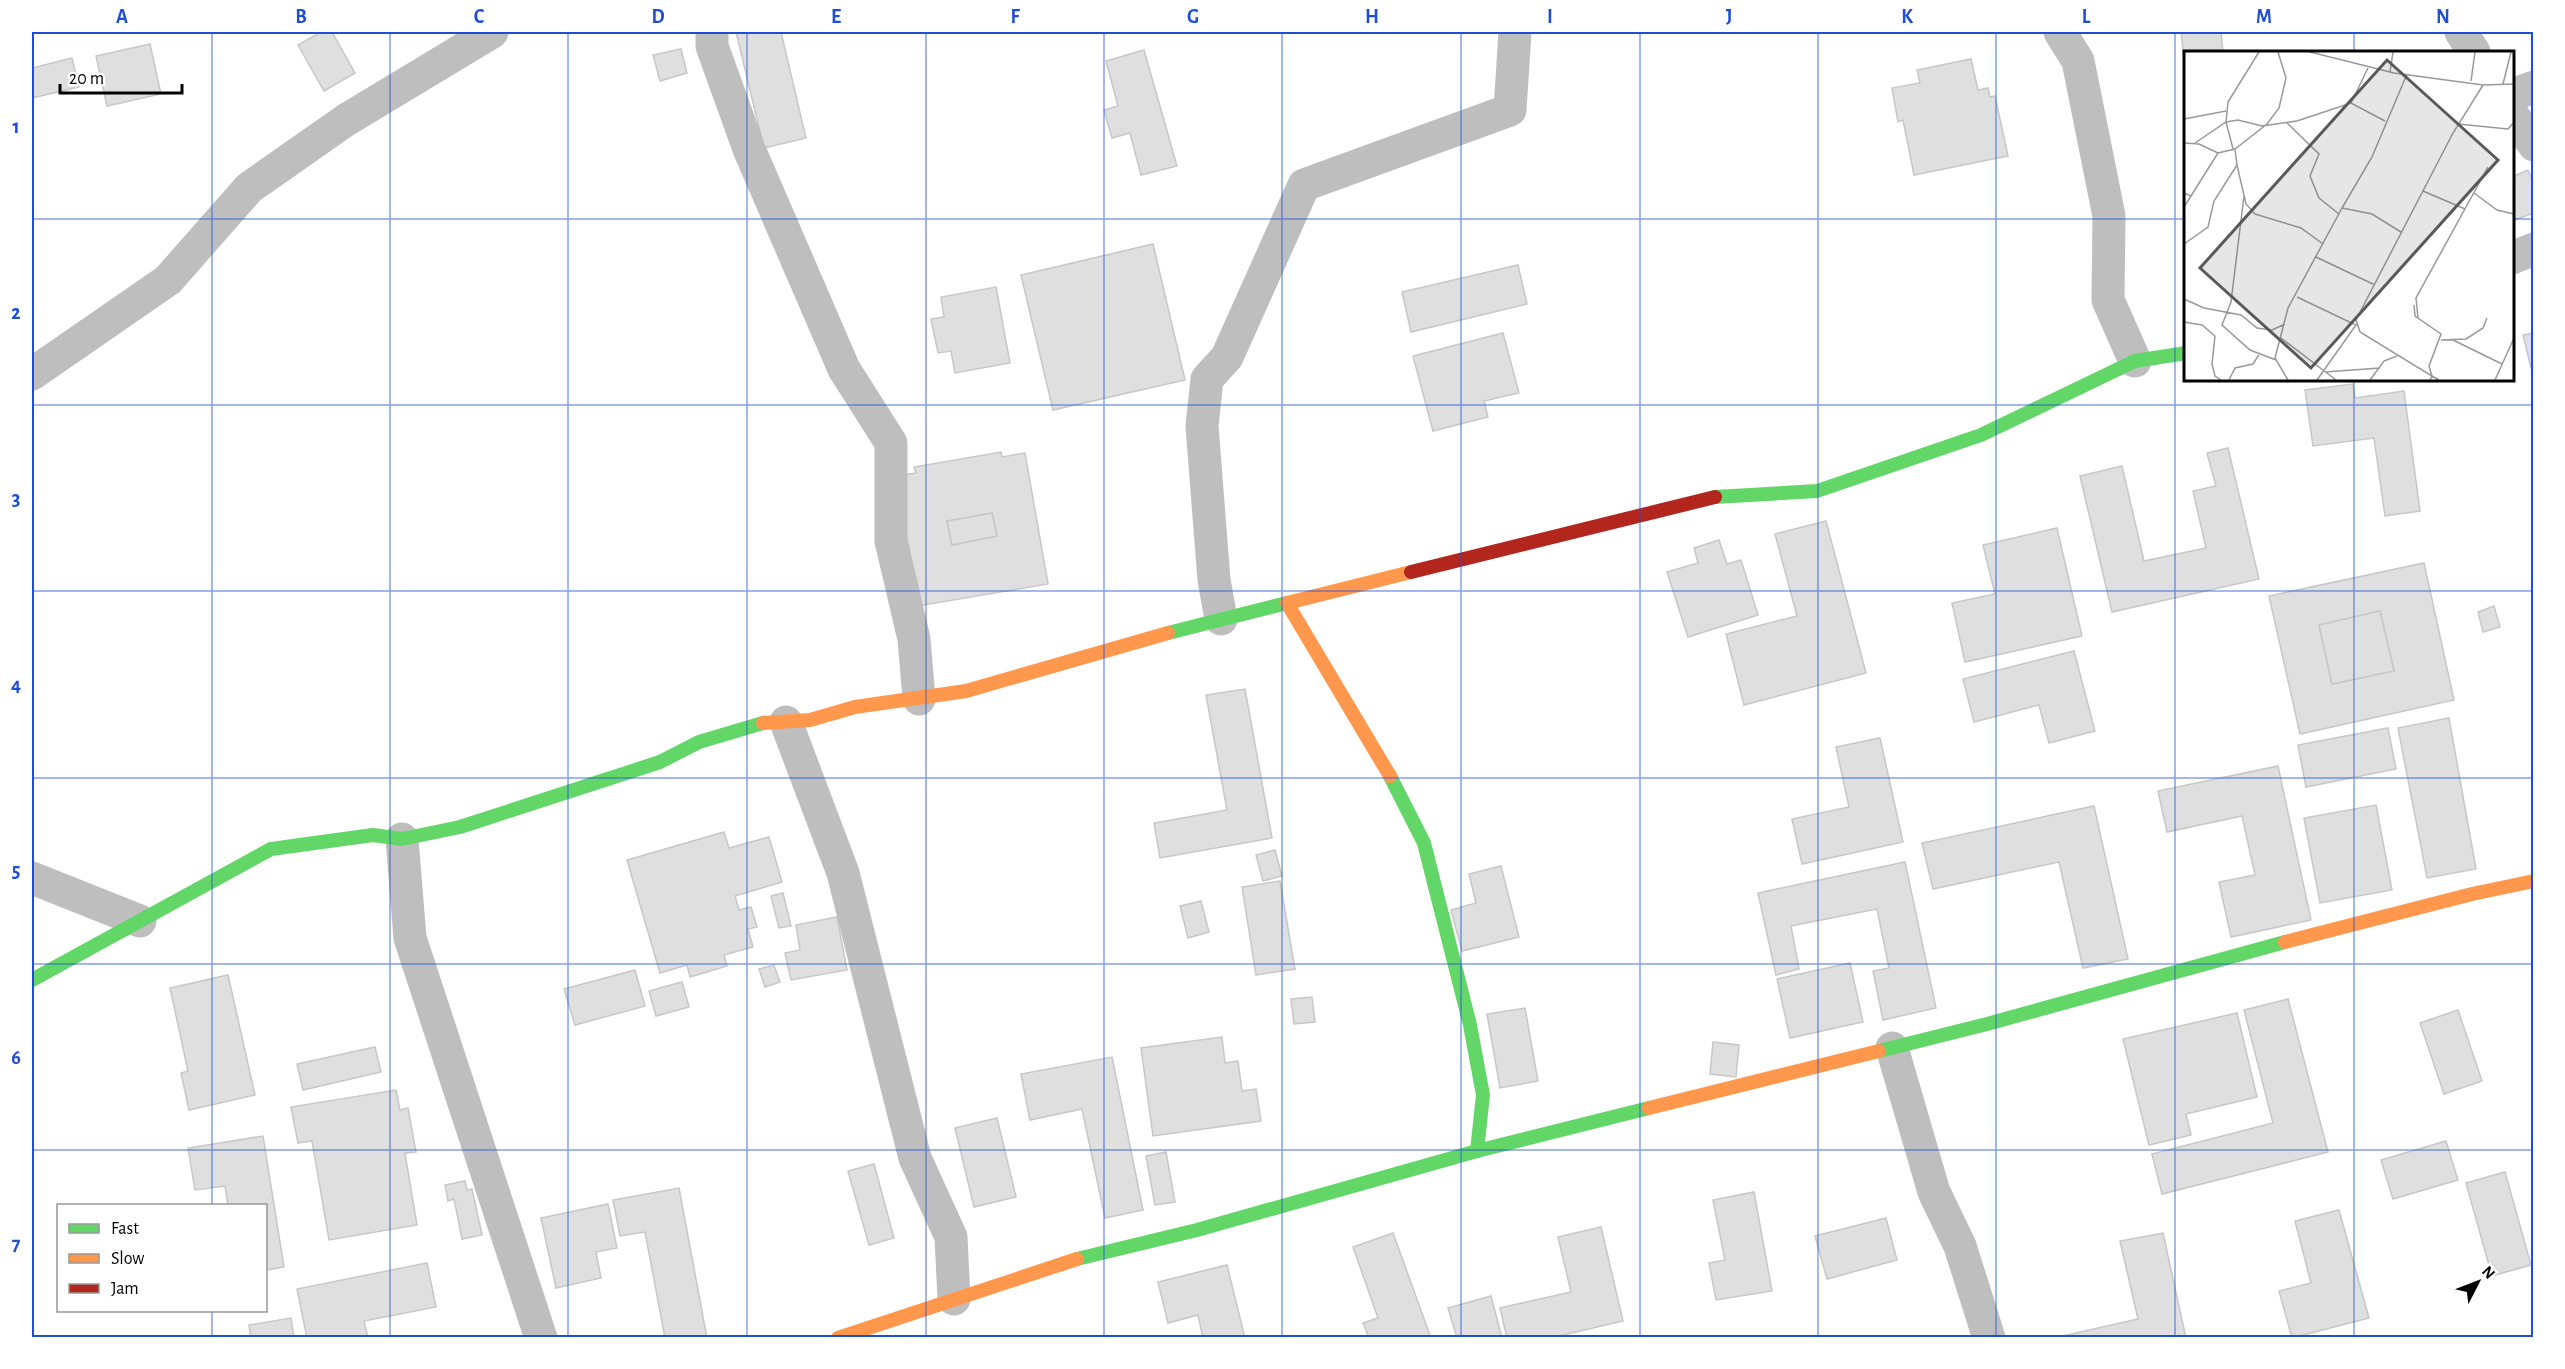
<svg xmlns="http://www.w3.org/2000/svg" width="2565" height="1369" font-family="'Alegreya Sans',sans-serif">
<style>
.building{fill:#dfdfdf;stroke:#c7c7c7;stroke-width:1.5;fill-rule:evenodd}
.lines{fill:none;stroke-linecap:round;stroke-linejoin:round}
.street{stroke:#bebebe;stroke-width:33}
.fast{stroke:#63d668;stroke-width:14}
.slow{stroke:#ff974d;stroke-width:14}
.jam{stroke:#b3261e;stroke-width:14}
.grid{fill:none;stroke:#1d4ed8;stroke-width:1.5;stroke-opacity:0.55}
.inset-road{fill:none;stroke:#999;stroke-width:1.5}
.view{fill:#595959;fill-opacity:0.15;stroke:#595959;stroke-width:3}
.inset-edge{fill:none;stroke:#000;stroke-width:3}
.neatline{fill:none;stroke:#1d4ed8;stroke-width:2}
.grid-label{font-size:20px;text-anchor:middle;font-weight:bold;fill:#1d4ed8}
</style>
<rect width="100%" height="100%" fill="#fff"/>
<g class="building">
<polygon points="321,32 332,32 355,73 324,91 298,45"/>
<polygon points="736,32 781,32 806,138 764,148"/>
<polygon points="2181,32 2221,32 2223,52 2186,52 2186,75"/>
<polygon points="150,44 161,94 107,106 96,56"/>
<polygon points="681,49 687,73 660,81 653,55"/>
<polygon points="1144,50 1177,166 1141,175 1130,133 1112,138 1104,110 1118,106 1106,61"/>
<polygon points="72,58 79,87 32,98 32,68"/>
<polygon points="1971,59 1978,90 1988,88 1990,97 1995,96 2008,156 1914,175 1903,120 1898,122 1892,88 1920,83 1917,70"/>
<polygon points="2528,170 2534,184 2534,213 2512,221 2512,177"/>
<polygon points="1153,244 1185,380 1053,410 1021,275"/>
<polygon points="1518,265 1527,304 1411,332 1402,292"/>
<polygon points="996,287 1010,363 955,373 951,351 938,353 931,319 944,317 941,297"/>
<polygon points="1503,333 1519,393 1484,401 1488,417 1433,431 1413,356"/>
<polygon points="2534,333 2534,368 2531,368 2523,335"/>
<polygon points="2353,384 2355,398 2404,391 2420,511 2385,516 2374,438 2313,446 2305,390"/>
<polygon points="2228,448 2259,579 2112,612 2080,476 2122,466 2144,561 2206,548 2193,491 2216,486 2207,453"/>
<path d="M1001 452 1002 457 1025 453 1048 584 918 606 896 476 916 473 914 467ZM992 513 997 536 952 545 947 521Z"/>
<polygon points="992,513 997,536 952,545 947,521"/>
<polygon points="1826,521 1866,673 1744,705 1726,634 1797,616 1775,534"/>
<polygon points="2057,528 2082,636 1965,662 1952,603 1995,594 1983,545"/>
<polygon points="1719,540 1727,564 1741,560 1758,615 1688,637 1667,572 1698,563 1694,548"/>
<path d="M2424 563 2454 700 2300 734 2269 596ZM2380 611 2394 671 2332 684 2319 625Z"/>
<polygon points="2494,606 2500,627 2483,632 2478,612"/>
<polygon points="2380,611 2394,671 2332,684 2319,625"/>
<polygon points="2074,651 2095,731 2049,743 2039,705 1974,722 1963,679"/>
<polygon points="1245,689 1272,838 1160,858 1154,823 1227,810 1206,695"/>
<polygon points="2449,718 2476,869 2427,878 2398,728"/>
<polygon points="2388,728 2396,769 2306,787 2298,745"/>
<polygon points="1880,738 1903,842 1802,864 1792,819 1849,807 1836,747"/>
<polygon points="2278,766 2311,920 2231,937 2219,882 2255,875 2242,816 2167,832 2158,791"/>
<polygon points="2376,805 2392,890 2320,903 2304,818"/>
<polygon points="2094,806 2128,959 2083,968 2059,862 1933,889 1922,843"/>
<polygon points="724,832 729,848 769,837 782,882 735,896 739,910 751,907 757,927 748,929 753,947 724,955 727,966 690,977 687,965 660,973 627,860"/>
<polygon points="1275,850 1282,876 1263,881 1256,855"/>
<polygon points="1905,862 1936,1008 1883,1020 1873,971 1889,968 1877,909 1791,926 1799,969 1776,975 1758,893"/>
<polygon points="1501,866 1519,937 1462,951 1451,910 1476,903 1469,874"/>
<polygon points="1280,881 1295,969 1256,975 1242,887"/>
<polygon points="783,893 791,926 779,928 771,896"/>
<polygon points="1201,901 1209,932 1188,938 1180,906"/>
<polygon points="837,917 847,970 791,980 785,953 800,950 796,925"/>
<polygon points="1850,963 1863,1022 1790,1038 1777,979"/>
<polygon points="774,965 780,982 765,987 759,969"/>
<polygon points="635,970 645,1006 575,1025 564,989"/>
<polygon points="228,975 255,1095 189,1110 181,1073 188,1071 170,988"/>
<polygon points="682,982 689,1007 656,1016 649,991"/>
<polygon points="1312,997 1315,1022 1294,1024 1291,999"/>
<polygon points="2288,999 2328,1152 2162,1194 2152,1154 2273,1123 2244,1010"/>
<polygon points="1525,1008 1538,1081 1500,1088 1487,1014"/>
<polygon points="2458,1010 2482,1081 2444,1094 2420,1023"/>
<polygon points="2237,1013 2257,1097 2186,1114 2191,1135 2149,1145 2123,1039"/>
<polygon points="1222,1037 1225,1063 1238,1061 1242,1091 1256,1089 1261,1121 1153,1136 1141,1048"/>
<polygon points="1713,1042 1739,1045 1736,1077 1710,1074"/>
<polygon points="375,1047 381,1072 303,1090 297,1064"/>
<polygon points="1112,1057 1143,1210 1105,1218 1082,1109 1030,1120 1021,1074"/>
<polygon points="396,1090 400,1110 408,1108 416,1152 405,1153 417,1225 329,1240 312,1141 298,1143 291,1107"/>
<polygon points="997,1118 1016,1197 974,1207 955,1128"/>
<polygon points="263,1136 284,1267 266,1270 266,1206 228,1206 225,1186 195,1190 188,1148"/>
<polygon points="2446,1141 2458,1180 2393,1199 2381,1160"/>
<polygon points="1166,1152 1175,1202 1155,1205 1146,1156"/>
<polygon points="874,1164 894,1238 869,1245 848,1171"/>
<polygon points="2505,1172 2531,1265 2492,1276 2466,1183"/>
<polygon points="465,1181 467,1190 472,1189 482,1235 462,1239 454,1199 448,1201 445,1185"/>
<polygon points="679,1188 707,1338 665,1338 645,1232 620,1236 613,1200"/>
<polygon points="1754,1192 1772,1291 1716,1300 1709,1263 1725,1260 1713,1200"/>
<polygon points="608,1204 617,1248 596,1252 601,1278 556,1288 541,1218"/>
<polygon points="2339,1210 2369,1318 2292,1338 2279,1291 2311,1283 2295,1221"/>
<polygon points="1886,1218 1897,1260 1827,1279 1815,1236"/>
<polygon points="1601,1227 1623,1321 1550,1338 1507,1338 1500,1308 1571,1292 1558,1237"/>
<polygon points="1393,1233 1431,1338 1369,1338 1363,1323 1378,1318 1353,1247"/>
<polygon points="2163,1233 2186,1338 2054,1338 2138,1319 2120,1241"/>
<polygon points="427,1263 436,1307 364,1321 368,1338 307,1338 297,1289"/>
<polygon points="1227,1265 1245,1338 1203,1338 1198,1315 1168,1323 1158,1282"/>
<polygon points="1491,1296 1502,1338 1457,1338 1448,1308"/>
<polygon points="291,1318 294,1338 251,1338 249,1325"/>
</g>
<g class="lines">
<g class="street">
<polyline points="712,32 712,46 749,149 844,369 891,443 891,541 914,639 919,699"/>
<polyline points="2060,32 2078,61 2109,216 2108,300 2135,361"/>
<polyline points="2461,32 2474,52"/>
<polyline points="2512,95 2534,87"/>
<polyline points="2512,114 2534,145"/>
<polyline points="2512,258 2534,249"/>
<polyline points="32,374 168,280 249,188 346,120 492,32"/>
<polyline points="1221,619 1214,580 1202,426 1207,379 1227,357 1304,185 1510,110 1515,32"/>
<polyline points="786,722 843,873 915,1158 951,1237 954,1299"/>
<polyline points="402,839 410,938 541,1338"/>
<polyline points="32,878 140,921"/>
<polyline points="1892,1048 1934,1192 1960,1246 1989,1338"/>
</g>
<g class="fast">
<polyline points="1715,497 1817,491 1981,435 2135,361 2186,353"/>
<polyline points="1168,633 1287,603"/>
<polyline points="1390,776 1424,843 1470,1025 1483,1095 1477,1151"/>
<polyline points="32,980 271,849 373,835 402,839 460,827 660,762 699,742 763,723"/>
<polyline points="1879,1051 1987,1024 2285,942"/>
<polyline points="1077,1259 1197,1230 1477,1151 1649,1108"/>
</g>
<g class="slow">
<polyline points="763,723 810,720 855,707 966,691 1168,633"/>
<polyline points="1390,776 1287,603 1411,572"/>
<polyline points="2285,942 2472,894 2534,881"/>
<polyline points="1649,1108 1879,1051"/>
<polyline points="838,1338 1077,1259"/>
</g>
<polyline class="jam" points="1411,572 1715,497"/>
</g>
<path class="grid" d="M212 32V1206M390 32V1338M568 32V1338M747 32V1338M926 32V1338M1104 32V1338M1282 32V1338M1461 32V1338M1640 32V1338M1818 32V1338M1996 32V1338M2175 32V1338M2354 32V52M32 219H2186M2512 219H2534M2354 380V1338M32 405H2534M32 591H2534M32 778H2534M32 964H2534M32 1150H2534M212 1310V1338"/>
<g transform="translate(2184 51)">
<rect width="330" height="330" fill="#fff"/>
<path class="inset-road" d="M126 1 210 22 299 34 330 33M206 21 209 1M287 30 291 1M319 33 327 1M167 52 184 17M0 68 42 60M102 71 135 103 126 125 135 147 155 163M274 73 324 78 330 71M0 92 15 93 34 102M11 92 42 71 54 69 78 75 113 70 167 52 201 70M49 98 42 71 44 51 75 1M53 114 62 153 71 163 117 177 139 193M239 140 281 158M0 142 7 145 0 156M290 142 313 159 330 163M7 145 34 102 51 98 83 73 95 57 102 27 94 1M60 145 47 251 38 274 66 299 92 309M217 181 188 163 158 157 188 106 223 23M0 193 24 176 30 150 53 114 51 98M132 206 191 234M113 246 172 274 133 329M0 248 20 257 57 264 73 277 88 279 101 273M230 254 231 265 257 283 245 315 248 325 255 329M234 267 232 247 304 116M0 271 18 274 31 285 28 313 31 325 37 329M97 287 152 329M257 289 282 288 299 277 303 267M269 289 318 313M141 321 196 317M45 329 51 317 69 313 76 302M104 329 91 307 104 257 158 157M186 329 200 310 213 305M246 329 248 325 176 281 172 269 269 82 299 34M311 329 330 287"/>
<path class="view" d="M203 9 314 109 127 317 16 217Z"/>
<rect width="330" height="330" class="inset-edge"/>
</g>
<rect width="2565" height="1369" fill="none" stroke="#ffffff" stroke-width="66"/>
<rect x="57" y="1204" width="210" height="108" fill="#ffffff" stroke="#999999" stroke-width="1.5"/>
<rect x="69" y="1224" width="30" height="9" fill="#63d668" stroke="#999999" stroke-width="1.5"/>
<text x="111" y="1234" font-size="18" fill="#000000">Fast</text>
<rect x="69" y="1254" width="30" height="9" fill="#ff974d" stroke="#999999" stroke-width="1.5"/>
<text x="111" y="1264" font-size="18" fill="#000000">Slow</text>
<rect x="69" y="1284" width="30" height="9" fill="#b3261e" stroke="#999999" stroke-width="1.5"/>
<text x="111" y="1294" font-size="18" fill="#000000">Jam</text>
<g transform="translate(2478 1282) rotate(48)" stroke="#ffffff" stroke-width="4.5" paint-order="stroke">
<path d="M0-4.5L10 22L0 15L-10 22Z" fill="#000000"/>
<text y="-9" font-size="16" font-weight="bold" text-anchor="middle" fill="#000000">N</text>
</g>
<path d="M60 84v9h122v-9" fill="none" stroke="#000000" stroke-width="3"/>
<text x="69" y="84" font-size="18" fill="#000000" stroke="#ffffff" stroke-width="4.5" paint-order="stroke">20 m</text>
<rect x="33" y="33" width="2499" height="1303" class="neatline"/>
<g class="grid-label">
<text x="122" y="23">A</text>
<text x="301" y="23">B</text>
<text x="479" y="23">C</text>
<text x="658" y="23">D</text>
<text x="836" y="23">E</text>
<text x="1015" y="23">F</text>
<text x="1193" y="23">G</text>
<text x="1372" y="23">H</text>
<text x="1550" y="23">I</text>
<text x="1729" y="23">J</text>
<text x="1907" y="23">K</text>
<text x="2086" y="23">L</text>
<text x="2264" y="23">M</text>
<text x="2443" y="23">N</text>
<text x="16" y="133">1</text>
<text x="16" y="319">2</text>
<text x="16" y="505">3</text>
<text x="16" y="691">4</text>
<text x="16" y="877">5</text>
<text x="16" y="1064">6</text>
<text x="16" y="1250">7</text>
</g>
</svg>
